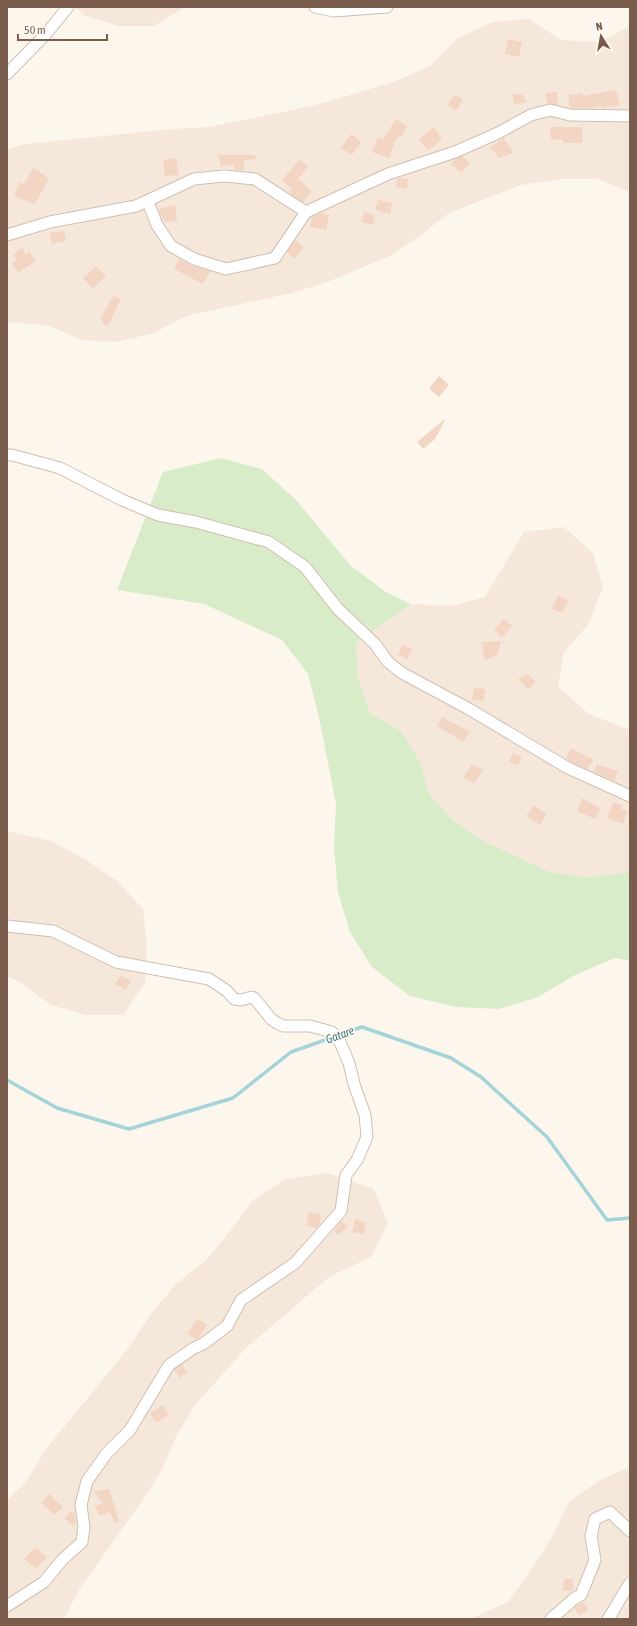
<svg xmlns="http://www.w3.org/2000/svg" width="637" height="1626" font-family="'Asap Condensed',sans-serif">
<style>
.residential{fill:#f5e8da}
.green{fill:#d8ecc9}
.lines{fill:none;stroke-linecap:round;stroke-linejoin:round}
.stream{stroke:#a5d3da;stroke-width:3.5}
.building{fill:#f3d5c3}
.minor-casing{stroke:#d1beb0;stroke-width:13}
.minor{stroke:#fff;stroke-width:11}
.labels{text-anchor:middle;stroke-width:3.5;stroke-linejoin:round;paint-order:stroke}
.water-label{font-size:12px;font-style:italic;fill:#437c86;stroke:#fffaf3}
</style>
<rect width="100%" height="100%" fill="#fdf6ec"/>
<g class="residential">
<polygon points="75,7 185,7 154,26 119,26 85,16"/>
<polygon points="529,19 561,40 600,42 630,26 630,192 597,179 560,179 521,185 449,213 421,235 390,256 325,283 292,293 186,316 154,333 117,342 82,340 50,326 14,322 7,323 7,149 26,144 172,129 208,127 288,111 327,102 396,81 430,66 458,38 493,22"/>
<polygon points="564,527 593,553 603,587 588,625 564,652 558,687 589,714 630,730 630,872 588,877 550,872 485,842 455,822 430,796 420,762 401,731 370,713 358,679 356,643 411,604 450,606 485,597 524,532"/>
<polygon points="7,831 51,841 86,860 117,881 143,909 147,947 145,983 123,1015 86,1015 51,1005 19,982 7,976"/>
<polygon points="327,1173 374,1189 388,1223 371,1257 329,1277 245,1349 197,1403 177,1434 162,1470 142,1501 79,1590 64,1619 7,1619 7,1500 26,1482 46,1449 130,1346 150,1315 176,1284 206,1260 231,1230 253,1200 286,1179"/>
<polygon points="630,1467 630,1619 466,1619 472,1618 508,1602 531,1570 552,1537 569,1502 600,1480"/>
</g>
<polygon class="green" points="221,458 262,469 296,500 351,566 386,592 411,604 356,643 358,679 370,713 401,731 420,762 430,796 455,822 485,842 550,872 588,877 630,872 630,961 615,958 575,975 538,997 499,1009 456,1007 410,996 372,967 350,932 338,892 334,847 336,804 319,717 308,674 282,640 204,604 117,590 163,472"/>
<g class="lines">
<polyline class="stream" points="7,1080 57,1108 129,1129 233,1098 291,1052 362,1027 451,1058 481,1077 547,1137 607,1220 630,1218"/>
</g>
<g class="building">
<polygon points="508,39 522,42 519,57 505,54"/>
<polygon points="616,90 620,105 602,108 602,106 590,108 570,108 568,95 583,93 583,96"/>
<polygon points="557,92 558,105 547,104 546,93"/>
<polygon points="512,94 522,94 527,103 514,104"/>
<polygon points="454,95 463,99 456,111 447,106"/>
<polygon points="396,119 407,126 401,137 397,137 389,158 372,152 378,137 383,139"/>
<polygon points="434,127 442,139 428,151 419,139"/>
<polygon points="550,127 582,127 582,143 563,143 563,140 551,139"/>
<polygon points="351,134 361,142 352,155 341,148"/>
<polygon points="504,138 513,153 499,158 490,147"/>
<polygon points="218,155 255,155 256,159 244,161 244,170 234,170 234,164 221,167"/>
<polygon points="462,156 470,163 461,173 451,164 455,159"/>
<polygon points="176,158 179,175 165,176 163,160"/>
<polygon points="300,159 308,167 298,179 312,191 303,202 289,193 292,189 282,180"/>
<polygon points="33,168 49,178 35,204 14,196 20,182 24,184"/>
<polygon points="397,178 408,179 407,188 396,187"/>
<polygon points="378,200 392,203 390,214 375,210"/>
<polygon points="175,205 177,220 165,222 158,209"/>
<polygon points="364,212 375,215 373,225 361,222"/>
<polygon points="320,213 329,215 326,230 310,227 312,217"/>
<polygon points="64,231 66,241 52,244 49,233"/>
<polygon points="296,240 304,247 295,259 287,252"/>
<polygon points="22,248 26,254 29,251 36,261 18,273 12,263 17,260 13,255"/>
<polygon points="179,259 192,266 210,271 203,284 174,269"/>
<polygon points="96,266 106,276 93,289 83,278"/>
<polygon points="113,296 121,299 108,326 102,323 103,321 100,319"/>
<polygon points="439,376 449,385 439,397 429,388"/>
<polygon points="446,418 435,439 423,449 417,442"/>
<polygon points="558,595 568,600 563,613 552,609"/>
<polygon points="504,619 512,626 502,637 494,630"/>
<polygon points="501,641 497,655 484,660 482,642"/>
<polygon points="402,645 412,648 408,659 398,655"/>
<polygon points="528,674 536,682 528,690 518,678"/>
<polygon points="474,688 485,689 484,701 472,700"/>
<polygon points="442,717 470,732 463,742 437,726"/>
<polygon points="571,748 594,760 587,769 571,762 566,758"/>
<polygon points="513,753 522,757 518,765 509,762"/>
<polygon points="472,764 483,770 474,784 463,778"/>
<polygon points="597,764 618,771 615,781 594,772"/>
<polygon points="582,798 600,808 595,819 577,811"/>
<polygon points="613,802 623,806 621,809 627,811 623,824 607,818"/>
<polygon points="534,805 547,814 540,825 526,816"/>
<polygon points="121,975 131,981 126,990 115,984"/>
<polygon points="309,1212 321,1214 319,1226 317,1228 306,1226"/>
<polygon points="355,1219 366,1222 364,1234 352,1232"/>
<polygon points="342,1221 347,1227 338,1235 334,1230"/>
<polygon points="197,1319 207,1325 199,1338 196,1339 187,1334"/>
<polygon points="182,1365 187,1372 180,1378 174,1370"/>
<polygon points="163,1405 169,1415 156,1423 150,1413"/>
<polygon points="109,1489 119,1521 116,1523 109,1512 99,1516 95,1506 103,1503 94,1491"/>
<polygon points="49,1494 63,1507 55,1515 41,1503"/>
<polygon points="71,1511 75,1515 76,1522 73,1526 64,1518"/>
<polygon points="35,1547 47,1557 36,1569 24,1559"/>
<polygon points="564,1579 573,1579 573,1591 563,1591"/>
<polygon points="583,1602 588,1609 580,1616 574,1608"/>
</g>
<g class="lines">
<g class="minor-casing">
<g id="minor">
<polyline points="315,7 334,11 387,7"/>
<polyline points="7,74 46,34 68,7"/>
<polyline points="148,202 157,225 171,246 194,259 226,269 275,258 306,212 388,174 455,152 498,133 531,115 550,110 570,115 630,116"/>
<polyline points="7,235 50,222 136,206 194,179 224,176 255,179 306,212"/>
<polyline points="7,455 12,455 60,468 122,500 158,515 196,522 269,542 305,567 338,609 375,644 388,662 402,673 469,709 568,768 630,796"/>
<polyline points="7,926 53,931 116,962 209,979 227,991 234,999 241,1000 252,997 255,999 271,1019 277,1023 283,1026 310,1026 332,1032 340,1042 349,1063 354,1084 365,1115 367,1137 357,1160 346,1175 341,1211 295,1263 241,1300 227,1326 203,1344 194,1348 169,1365 130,1430 107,1453 87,1481 81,1505 84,1527 82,1542 62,1560 44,1582 7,1606"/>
<polyline points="551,1619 575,1598 581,1595 595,1560 591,1536 595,1519 610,1512 630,1531"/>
<path d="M608 1619C616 1607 622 1595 630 1583"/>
</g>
</g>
<use href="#minor" class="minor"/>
</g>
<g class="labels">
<g class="water-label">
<text transform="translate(340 1035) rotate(-20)" y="4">Gatare</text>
</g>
</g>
<rect width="637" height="1626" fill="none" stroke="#7a5c4d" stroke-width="16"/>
<g transform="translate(601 36) rotate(349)" stroke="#fffaf3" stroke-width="3" paint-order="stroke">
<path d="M0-3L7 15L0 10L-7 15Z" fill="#7a5c4d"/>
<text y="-6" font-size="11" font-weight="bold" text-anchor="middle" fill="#7a5c4d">N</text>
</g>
<path d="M18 34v6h89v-6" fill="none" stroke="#7a5c4d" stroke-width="2"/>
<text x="24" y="34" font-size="12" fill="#7a5c4d" stroke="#fffaf3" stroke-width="3" paint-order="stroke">50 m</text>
</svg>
